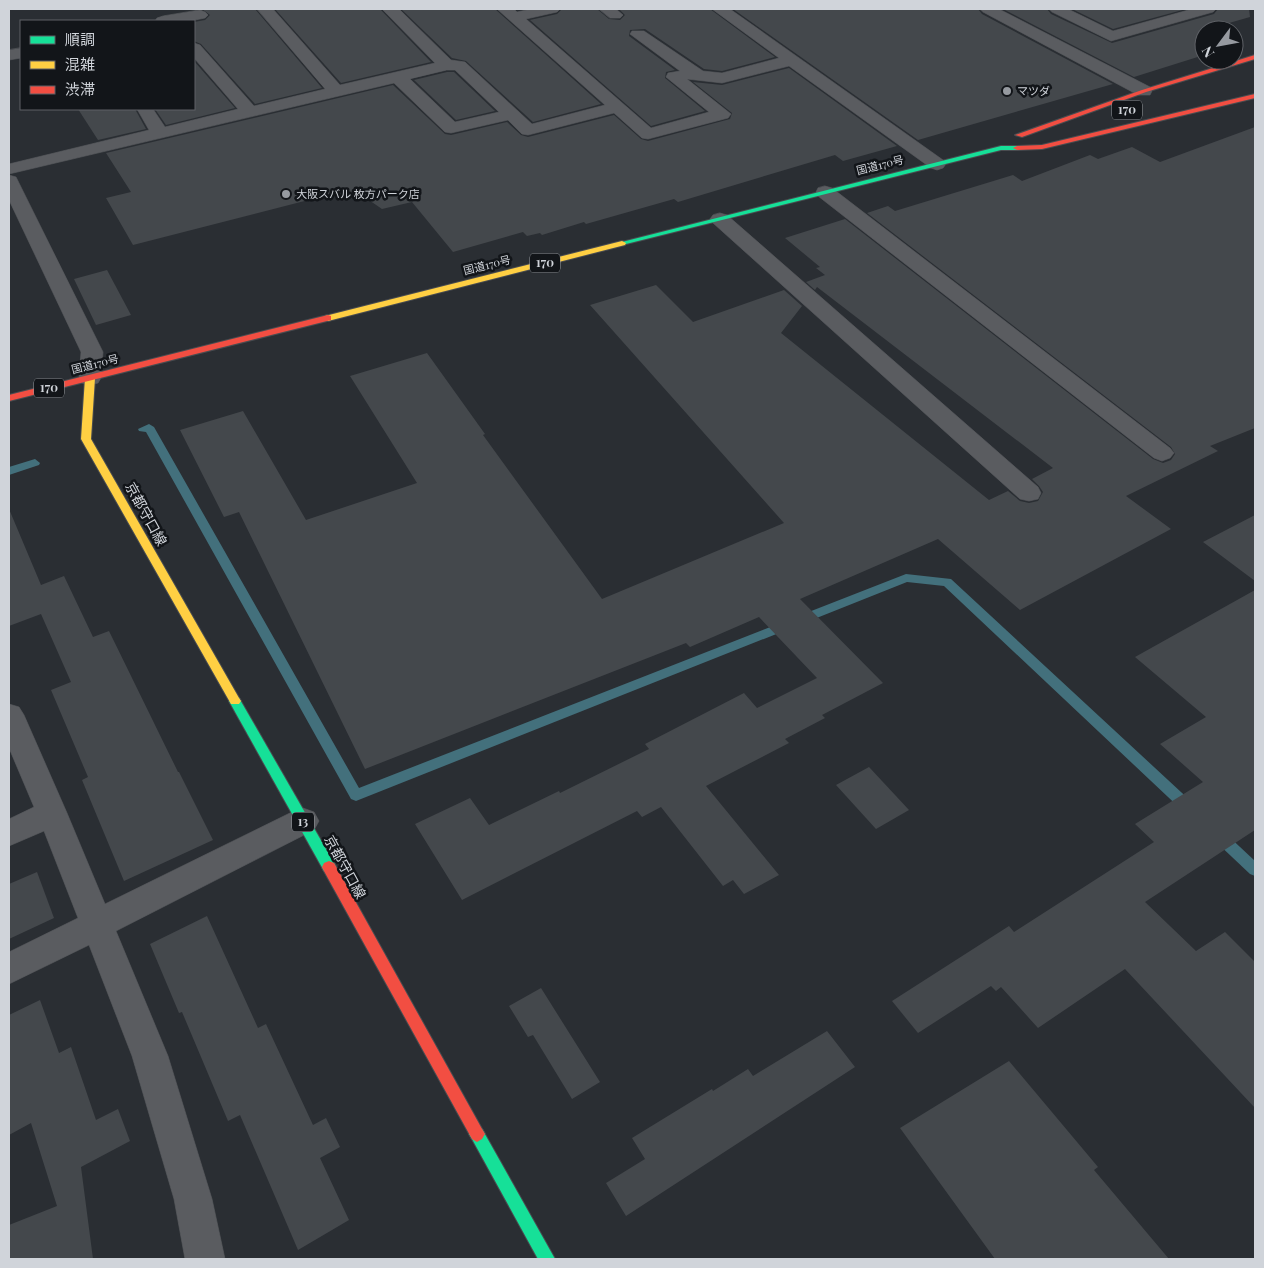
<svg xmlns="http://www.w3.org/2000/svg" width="1264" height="1268" font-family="'Playfair Display','Noto Sans JP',serif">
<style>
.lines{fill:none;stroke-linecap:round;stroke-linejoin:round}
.stream{fill:#43707c;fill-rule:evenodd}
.building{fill:#44484c}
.street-casing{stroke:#494c50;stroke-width:1}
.fast-casing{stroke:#494c50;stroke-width:2}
.slow-casing{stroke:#494c50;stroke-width:2}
.jam-casing{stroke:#494c50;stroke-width:2}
.street{fill:#5a5c60;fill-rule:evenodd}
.fast{fill:#16e098;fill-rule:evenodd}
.slow{fill:#ffcf43;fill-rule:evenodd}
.jam{fill:#f24e42;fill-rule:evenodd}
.poi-dot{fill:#969aa0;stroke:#121519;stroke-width:2}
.labels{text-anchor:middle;stroke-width:5;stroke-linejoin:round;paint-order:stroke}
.far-poi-label{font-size:11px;fill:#d0d4da;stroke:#121519;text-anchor:start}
.far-street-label{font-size:11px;fill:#d0d4da;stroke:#121519}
.shield{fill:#121519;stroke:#979ba0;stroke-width:1}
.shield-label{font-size:12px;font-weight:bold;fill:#d0d4da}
.street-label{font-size:14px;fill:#d0d4da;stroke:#121519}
</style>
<rect width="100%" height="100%" fill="#2a2e33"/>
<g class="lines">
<g class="stream">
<polygon points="149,424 154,427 359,788 906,574 951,579 1195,805 1197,809 1195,813 1190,815 1185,813 944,586 907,582 361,799 356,801 351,799 146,432 139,431 138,429"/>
<polygon points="35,459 40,463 39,465 9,475 9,467"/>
<polygon points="1219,830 1224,832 1255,861 1255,876 1250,874 1214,840 1212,836 1214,832"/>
</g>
</g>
<g class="building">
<polygon points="202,9 255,9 322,88 255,104 201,44 194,41 194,22 205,20 210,15"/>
<polygon points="275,9 380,9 431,62 341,83"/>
<polygon points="401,9 495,9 601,104 533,122 466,61 452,58"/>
<polygon points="562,9 597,9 609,19 620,20 625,15 619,9 710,9 775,57 722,71 704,69 645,29 630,30 629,36 675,70 666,72 665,78 705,111 651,126 530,20 557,14"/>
<polygon points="733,9 978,9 982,14 1113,84 918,140"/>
<polygon points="1003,9 1047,9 1051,14 1112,43 1214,14 1218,9 1249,9 1250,17 1215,27 1221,30 1204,30 1204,55 1134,77"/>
<polygon points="1072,9 1186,9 1113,29"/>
<polygon points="194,61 235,108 166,125 155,109 194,109"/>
<polygon points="789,68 897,146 843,161 835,155 678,202 674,199 586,224 584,222 542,235 540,233 527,236 523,232 453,252 412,202 382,209 363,196 324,196 133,245 106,198 131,192 106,153 393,85 445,134 451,135 507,122 521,135 528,137 614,115 641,139 648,141 730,119 732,113 693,82 722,85"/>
<polygon points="447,72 454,72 495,111 456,120 414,80"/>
<polygon points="78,109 135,109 146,129 98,140"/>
<polygon points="1255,127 1255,428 1210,446 1218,451 1126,496 1171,529 1020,610 938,539 800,599 883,683 822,715 825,718 785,739 789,743 706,786 779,875 744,894 733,880 723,886 661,807 642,817 637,811 462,900 415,824 470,798 489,825 559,791 560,793 649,749 645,744 744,693 757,708 817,678 759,617 690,647 686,643 365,769 239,512 224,517 180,430 243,411 306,520 417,483 350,376 427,353 485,434 483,435 602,599 784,523 590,305 656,285 693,322 784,290 802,306 781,333 989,500 1008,491 1020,501 1029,503 1038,501 1043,492 1039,486 1032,479 1053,468 817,287 815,290 806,282 825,275 816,268 820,267 785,238 845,219 1153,459 1163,463 1171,460 1175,454 1171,447 867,213 888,206 895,211 1013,175 1022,181 1090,155 1098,159 1132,147 1160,162"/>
<polygon points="107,270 131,315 96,325 74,279"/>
<polygon points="9,509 41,585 64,576 93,637 109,631 178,772 179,772 213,840 124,881 82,780 88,777 51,690 71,682 41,614 9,626"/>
<polygon points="1255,515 1255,581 1203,542"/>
<polygon points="1255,590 1255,830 1145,902 1196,951 1225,932 1255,962 1255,1108 1125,969 1038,1028 1001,987 996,991 991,986 918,1033 892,1001 1009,926 1014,932 1154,842 1135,824 1203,782 1160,744 1206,717 1135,657"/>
<polygon points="869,767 909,810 876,829 836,785"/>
<polygon points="37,872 54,918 9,939 9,884"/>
<polygon points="207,916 258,1028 266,1024 313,1125 326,1118 340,1147 320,1158 349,1220 298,1250 240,1115 228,1121 182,1012 179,1013 150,944"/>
<polygon points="541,988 600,1082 572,1099 533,1035 528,1037 509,1006"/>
<polygon points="40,1000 59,1053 71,1047 96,1120 118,1109 130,1141 81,1167 93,1259 9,1259 9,1225 57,1206 31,1123 9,1135 9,1015"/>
<polygon points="827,1031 855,1067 626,1216 606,1183 645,1159 632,1138 712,1089 713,1091 748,1069 753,1076"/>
<polygon points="1009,1061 1098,1167 1094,1170 1169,1259 995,1259 900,1128"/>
</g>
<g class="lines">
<g class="street-casing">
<g id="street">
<path d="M257 9H273L340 85 435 63 382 9H399L451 60 465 62 532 124 605 105 497 9H514L517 12 531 9H560L557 12 526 19 651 128 709 112 666 77 668 73 680 71 630 34 632 31H644L703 71 722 73 779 58 712 9H730L943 160 946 164 943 168 937 170 931 168 789 66 722 83 687 79 731 114 728 118 648 139 642 138 614 113 528 135 522 134 508 120 451 133 445 132 394 83 9 174V164L149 130 137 109H153L165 127 238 109 194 58V43L200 45 254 106 325 89ZM447 70H455L499 112 455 122 410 79Z"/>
<polygon points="599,9 616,9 623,15 620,18 610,18"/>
<polygon points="980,9 999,9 1150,87 1152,91 1150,95 1138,95 983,12"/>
<polygon points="1049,9 1068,9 1113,31 1192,9 1216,9 1213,12 1111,41 1052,12"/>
<polygon points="200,10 205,12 208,15 205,18 190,21 155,21 157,18 163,16"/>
<polygon points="21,48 21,58 9,60 9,50"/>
<polygon points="9,175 16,177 18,181 103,352 101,378 98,383 90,385 82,383 79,378 81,352 9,200"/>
<polygon points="825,186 832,188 1170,448 1174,453 1170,458 1162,461 1154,458 818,196 816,192 818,188"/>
<polygon points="720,213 727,215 1038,487 1041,493 1038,499 1029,501 1020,499 713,223 710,219 713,215"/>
<polygon points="9,704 19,707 24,715 67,813 105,904 292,812 303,808 314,812 319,821 314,830 116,931 168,1056 212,1199 225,1259 185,1259 174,1199 132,1056 89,945 9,984 9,952 78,918 44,831 9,846 9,819 34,807 9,748"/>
</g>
</g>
<g class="fast-casing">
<g id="fast">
<polygon points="1001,146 1017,146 1021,148 1017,150 1001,150 622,245 618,243"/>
<polygon points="235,696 239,698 334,863 336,867 334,871 329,873 324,871 229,701 231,698"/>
<polygon points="477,1126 482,1129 555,1259 538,1259 472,1139 469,1134 472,1129"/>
</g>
</g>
<g class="slow-casing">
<g id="slow">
<polygon points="622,241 626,243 625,245 328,321 324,318 325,316"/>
<polygon points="90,375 95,378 91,439 239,698 241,701 239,704 231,704 81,439 85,378"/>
</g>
</g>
<g class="jam-casing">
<g id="jam">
<polygon points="1255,55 1255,59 1146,92 1022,137 1015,135 1142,90"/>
<polygon points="1255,94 1255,98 1042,149 1017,150 1013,148 1017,146 1042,145"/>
<polygon points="328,315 331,316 331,320 9,401 9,395"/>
<polygon points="329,861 334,863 482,1129 485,1134 482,1139 477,1142 472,1139 324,871 322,867 324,863"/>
</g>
</g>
<use href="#street" class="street"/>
<use href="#fast" class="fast"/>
<use href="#slow" class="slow"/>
<use href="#jam" class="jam"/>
</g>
<g class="poi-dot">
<circle cx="1007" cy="91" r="5"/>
<circle cx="286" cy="194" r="5"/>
</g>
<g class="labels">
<g class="far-poi-label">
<text x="1017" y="95">マツダ</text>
<text x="296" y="198">大阪スバル 枚方パーク店</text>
</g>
<g class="far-street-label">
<text transform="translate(880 165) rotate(-14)" y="4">国道170号</text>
<text transform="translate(487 265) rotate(-14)" y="4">国道170号</text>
<text transform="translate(95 364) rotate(-14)" y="4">国道170号</text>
</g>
<g class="shield">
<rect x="1112" y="100.5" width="30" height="19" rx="4"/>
<rect x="530" y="253.5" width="30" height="19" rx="4"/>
<rect x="34" y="378.5" width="30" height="19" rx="4"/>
<rect x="292" y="812.5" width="22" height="19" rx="4"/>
</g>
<g class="shield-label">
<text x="1127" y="114">170</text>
<text x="545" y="267">170</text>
<text x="49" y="392">170</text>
<text x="303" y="826">13</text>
</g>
<g class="street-label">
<text transform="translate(146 514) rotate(61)" y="5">京都守口線</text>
<text transform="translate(345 867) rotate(61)" y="5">京都守口線</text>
</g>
</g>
<rect width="1264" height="1268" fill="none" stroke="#d0d4da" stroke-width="20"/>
<rect x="20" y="20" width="175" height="90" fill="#121519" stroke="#5e6166"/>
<rect x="30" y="36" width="25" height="8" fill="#16e098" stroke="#5e6166"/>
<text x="65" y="45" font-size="15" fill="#d0d4da">順調</text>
<rect x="30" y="61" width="25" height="8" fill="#ffcf43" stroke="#5e6166"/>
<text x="65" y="70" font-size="15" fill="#d0d4da">混雑</text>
<rect x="30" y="86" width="25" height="8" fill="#f24e42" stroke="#5e6166"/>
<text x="65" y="95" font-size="15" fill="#d0d4da">渋滞</text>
<g transform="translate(1219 45) rotate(238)"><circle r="24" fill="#121519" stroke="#5e6166"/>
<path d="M0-4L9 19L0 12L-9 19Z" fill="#969aa0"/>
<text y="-8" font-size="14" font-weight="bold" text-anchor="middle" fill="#d0d4da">N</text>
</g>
</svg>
